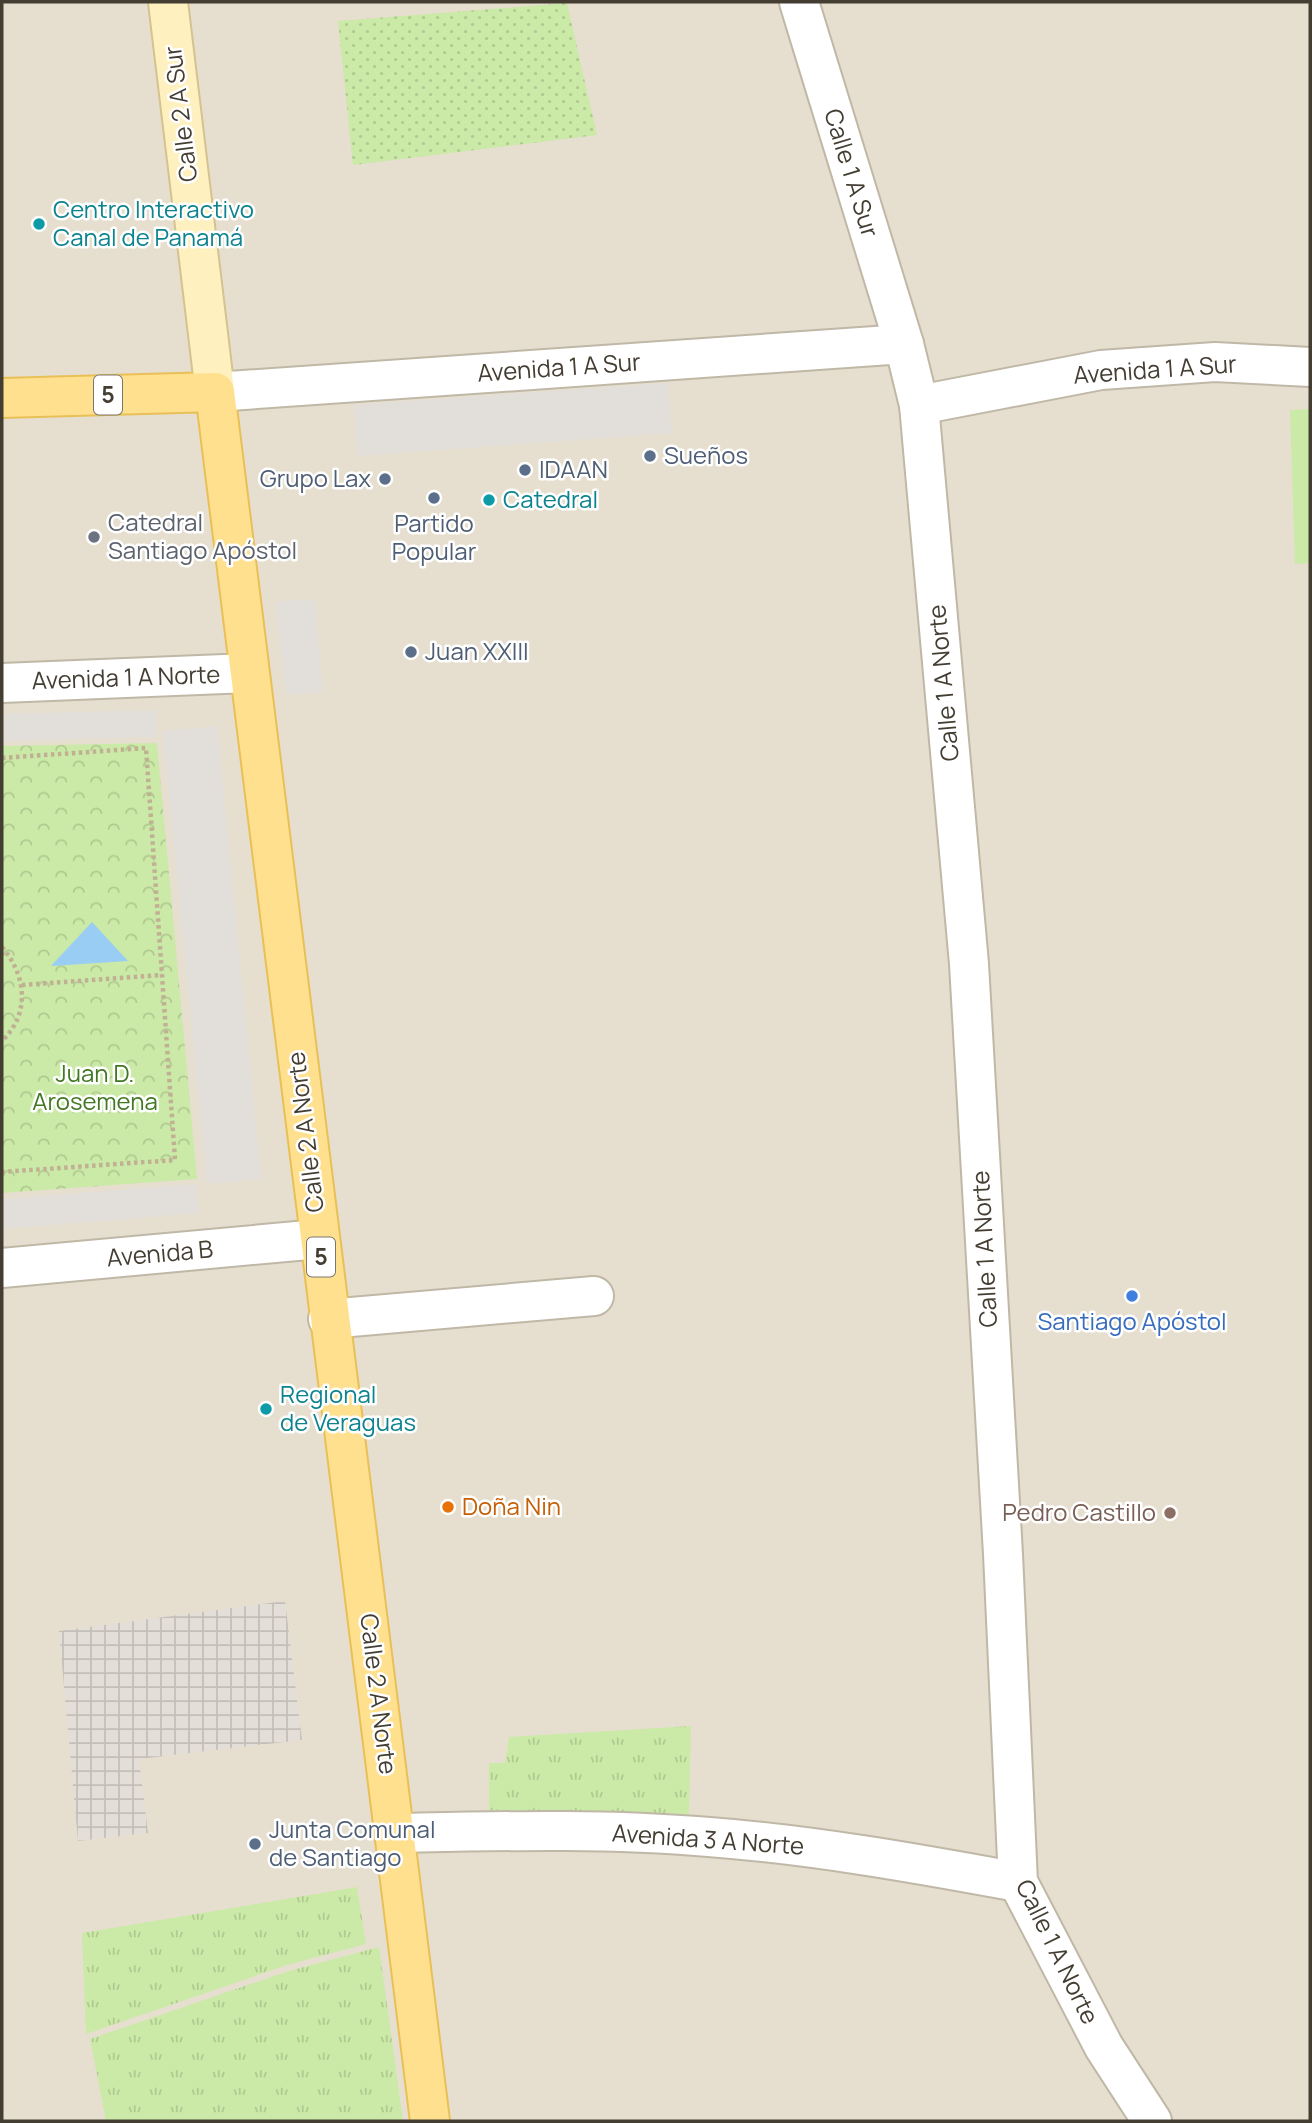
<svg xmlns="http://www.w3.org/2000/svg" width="1312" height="2123" font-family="Manrope,sans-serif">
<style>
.residential{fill:#e6dfcf}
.industrial{fill:url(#industrial-grid)}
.grass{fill:url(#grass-tufts)}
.forest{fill:url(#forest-crowns)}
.garden{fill:url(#garden-dots)}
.pitch{fill:#cbe9a7}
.parking{fill:#e2dfdb}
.water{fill:#99cdf3}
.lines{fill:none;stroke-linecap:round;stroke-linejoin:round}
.minor-casing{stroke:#c0b8a7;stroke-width:42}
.secondary-casing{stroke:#d4c38e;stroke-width:42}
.primary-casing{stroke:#e9c058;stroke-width:42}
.path{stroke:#c0b194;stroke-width:4.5;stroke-dasharray:3.5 3.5;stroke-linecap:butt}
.minor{stroke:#fff;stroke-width:38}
.secondary{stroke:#fff0bf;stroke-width:38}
.primary{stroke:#ffe08e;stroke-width:38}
.culture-dot{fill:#0f9aa8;stroke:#fff;stroke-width:2.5}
.service-dot{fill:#5c6f8a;stroke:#fff;stroke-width:2.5}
.worship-dot{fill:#6b7280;stroke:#fff;stroke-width:2.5}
.shop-dot{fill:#3f7fe0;stroke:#fff;stroke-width:2.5}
.food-dot{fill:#e8710a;stroke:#fff;stroke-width:2.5}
.education-dot{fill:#8d6e63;stroke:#fff;stroke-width:2.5}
.labels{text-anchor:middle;stroke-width:5;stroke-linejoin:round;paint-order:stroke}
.shield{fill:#fff;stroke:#7b7770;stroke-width:2}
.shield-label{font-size:23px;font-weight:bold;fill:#433d32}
.street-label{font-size:24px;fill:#433d32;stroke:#fff}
.culture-label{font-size:24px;fill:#0d838f;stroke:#fff;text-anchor:start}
.service-label{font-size:24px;fill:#4e5e75;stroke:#fff;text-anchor:start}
.worship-label{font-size:24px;fill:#5b616d;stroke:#fff;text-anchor:start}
.park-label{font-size:24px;fill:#427723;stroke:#fff}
.shop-label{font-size:24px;fill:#366cbe;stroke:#fff}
.food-label{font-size:24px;fill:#c56008;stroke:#fff;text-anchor:start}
.education-label{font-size:24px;fill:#785e54;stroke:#fff;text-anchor:end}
</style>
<defs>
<pattern id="industrial-grid" width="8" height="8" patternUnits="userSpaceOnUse" patternTransform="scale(1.75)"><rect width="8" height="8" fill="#e3ded7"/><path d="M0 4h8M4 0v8" fill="none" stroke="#c4bfb9"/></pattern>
<pattern id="grass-tufts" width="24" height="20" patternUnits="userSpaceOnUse" patternTransform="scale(1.75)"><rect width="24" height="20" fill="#cbe9a7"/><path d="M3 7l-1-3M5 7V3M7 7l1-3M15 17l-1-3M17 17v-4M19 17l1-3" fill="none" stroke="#b0c990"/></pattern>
<pattern id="forest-crowns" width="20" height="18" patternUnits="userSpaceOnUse" patternTransform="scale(1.75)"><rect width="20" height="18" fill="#cbe9a7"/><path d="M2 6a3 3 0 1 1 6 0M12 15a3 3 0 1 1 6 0" fill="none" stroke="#b0c990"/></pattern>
<pattern id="garden-dots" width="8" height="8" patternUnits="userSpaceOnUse" patternTransform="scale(1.75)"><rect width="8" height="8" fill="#cbe9a7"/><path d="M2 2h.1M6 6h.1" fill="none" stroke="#b0c990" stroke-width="1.8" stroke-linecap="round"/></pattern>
</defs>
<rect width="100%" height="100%" fill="#f2ede2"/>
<rect class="residential" x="2" y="2" width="1308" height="2119"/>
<polygon class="industrial" points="285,1601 302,1740 139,1759 148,1833 78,1841 59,1631"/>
<g class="grass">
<polygon points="691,1726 689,1814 489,1810 489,1763 505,1763 509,1737"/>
<polygon points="357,1887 366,1944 287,1965 86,2034 82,1933"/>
<polygon points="379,1947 403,2121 106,2121 90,2039 289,1971"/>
</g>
<polygon class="forest" points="157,743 197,1179 2,1193 2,746"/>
<polygon class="garden" points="567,3 597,135 353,165 338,21"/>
<polygon class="pitch" points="1310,409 1310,563 1295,564 1290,410"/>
<g class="parking">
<polygon points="668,383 672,433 358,456 354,405"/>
<polygon points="314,599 323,692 286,695 276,602"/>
<polygon points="156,710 157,737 2,741 2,714"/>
<polygon points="217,726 261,1179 207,1184 163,731"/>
<polygon points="196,1184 199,1213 2,1229 2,1199"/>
</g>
<polygon class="water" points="92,922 128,961 51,966"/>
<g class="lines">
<g class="minor-casing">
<g id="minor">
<polyline points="799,2 904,344 919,405 969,964 1003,1554 1018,1882 1104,2047 1152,2121"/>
<polyline points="215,392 904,344"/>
<polyline points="919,405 1101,370 1215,362 1310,367"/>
<polyline points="2,683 249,673"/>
<polyline points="2,1268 319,1239"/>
<polyline points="328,1319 594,1296"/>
<path d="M396 1833C500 1831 604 1828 709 1837 813 1845 915 1863 1018 1882"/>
</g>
</g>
<g class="secondary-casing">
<polyline id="secondary" points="168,2 215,392"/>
</g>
<g class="primary-casing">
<polyline id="primary" points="2,398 215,392 430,2121"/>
</g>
<g class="path">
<polyline points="2,758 146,748 175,1160 2,1172"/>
<path d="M2 947C26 975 31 1013 2 1041"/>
<polyline points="22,985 162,975"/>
</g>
<use href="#minor" class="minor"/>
<use href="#secondary" class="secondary"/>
<use href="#primary" class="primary"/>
</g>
<g class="culture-dot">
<circle cx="39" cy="224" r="7"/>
<circle cx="489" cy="500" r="7"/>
<circle cx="266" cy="1409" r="7"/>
</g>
<g class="service-dot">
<circle cx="650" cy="456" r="7"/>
<circle cx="525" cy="470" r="7"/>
<circle cx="385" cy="479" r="7"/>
<circle cx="434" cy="498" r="7"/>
<circle cx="411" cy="652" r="7"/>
<circle cx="255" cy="1844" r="7"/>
</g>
<circle class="worship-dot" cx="94" cy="537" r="7"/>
<circle class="shop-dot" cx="1132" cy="1296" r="7"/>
<circle class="food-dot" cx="448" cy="1507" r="7"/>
<circle class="education-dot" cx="1170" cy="1513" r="7"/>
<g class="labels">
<g class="shield">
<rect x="94" y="375.5" width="28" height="39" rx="5"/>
<rect x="307" y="1237.5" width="28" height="39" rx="5"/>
</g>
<g class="shield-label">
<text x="108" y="403">5</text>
<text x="321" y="1265">5</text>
</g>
<g class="street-label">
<text transform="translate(181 114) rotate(-97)" y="8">Calle 2 A Sur</text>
<text transform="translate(851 173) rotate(73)" y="8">Calle 1 A Sur</text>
<text transform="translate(559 368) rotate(-4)" y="8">Avenida 1 A Sur</text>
<text transform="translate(1155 370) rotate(-4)" y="8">Avenida 1 A Sur</text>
<text transform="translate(126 678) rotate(-2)" y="8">Avenida 1 A Norte</text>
<text transform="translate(944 683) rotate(-95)" y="8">Calle 1 A Norte</text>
<text transform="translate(306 1132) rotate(-97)" y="8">Calle 2 A Norte</text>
<text transform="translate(985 1249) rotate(-93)" y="8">Calle 1 A Norte</text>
<text transform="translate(160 1254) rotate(-5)" y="8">Avenida B</text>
<text transform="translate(378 1694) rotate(83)" y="8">Calle 2 A Norte</text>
<text transform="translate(708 1840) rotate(4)" y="8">Avenida 3 A Norte</text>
<text transform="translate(1057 1952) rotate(64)" y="8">Calle 1 A Norte</text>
</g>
<g class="culture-label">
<text x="53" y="218">Centro Interactivo<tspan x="53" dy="28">Canal de Panamá</tspan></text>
<text x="503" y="508">Catedral</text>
<text x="280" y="1403">Regional<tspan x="280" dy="28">de Veraguas</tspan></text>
</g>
<g class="service-label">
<text x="664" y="464">Sueños</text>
<text x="539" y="478">IDAAN</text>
<text x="371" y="487" text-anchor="end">Grupo Lax</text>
<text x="434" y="532" text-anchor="middle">Partido<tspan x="434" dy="28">Popular</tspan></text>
<text x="425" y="660">Juan XXIII</text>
<text x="269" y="1838">Junta Comunal<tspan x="269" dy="28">de Santiago</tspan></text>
</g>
<g class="worship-label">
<text x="108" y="531">Catedral<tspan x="108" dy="28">Santiago Apóstol</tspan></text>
</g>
<g class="park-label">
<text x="95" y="1082">Juan D.<tspan x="95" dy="28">Arosemena</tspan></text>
</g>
<g class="shop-label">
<text x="1132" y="1330">Santiago Apóstol</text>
</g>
<g class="food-label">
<text x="462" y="1515">Doña Nin</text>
</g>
<g class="education-label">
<text x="1156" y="1521">Pedro Castillo</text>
</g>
</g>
<rect width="1312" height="2123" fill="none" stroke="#433d32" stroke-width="7"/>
</svg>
